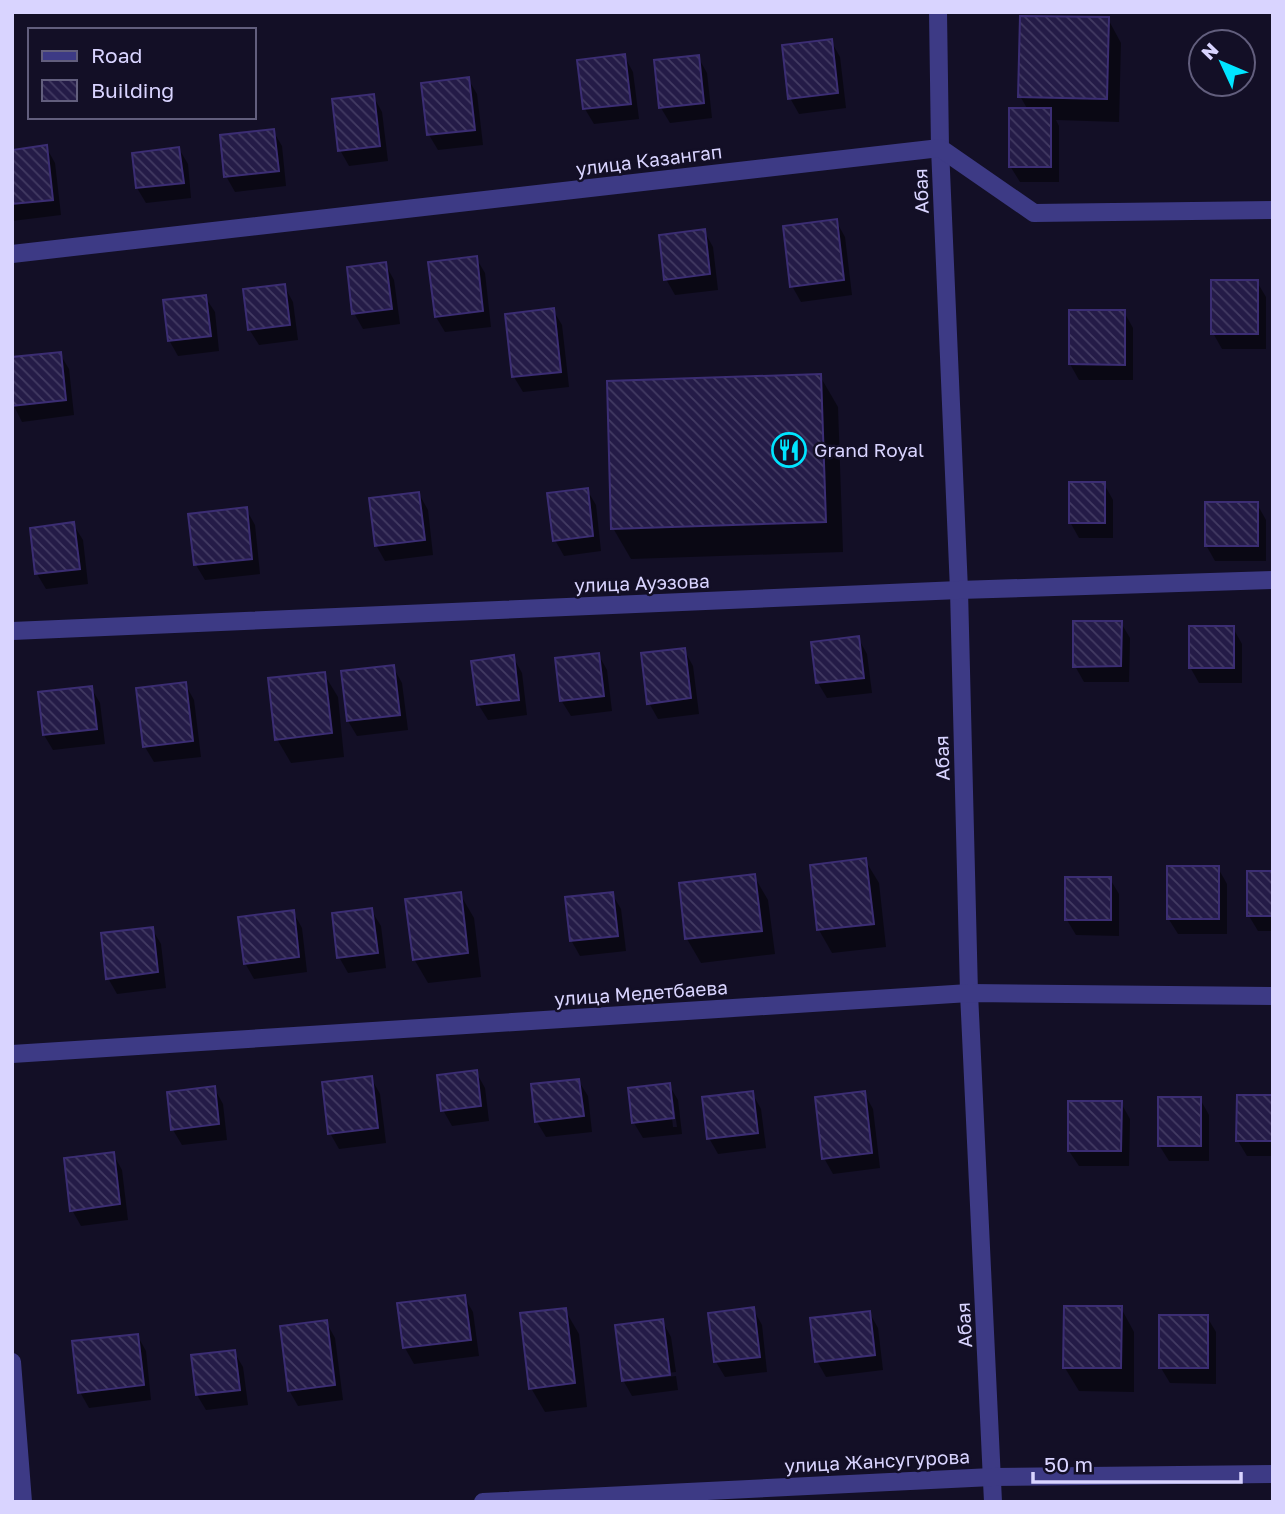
<svg xmlns="http://www.w3.org/2000/svg" width="1285" height="1514" font-family="'Golos Text',sans-serif">
<style>
.shadow{fill:#0007;fill-rule:evenodd}
.building{fill:url(#building-back-hatch);stroke:#3b2d73;stroke-width:2}
.lines{fill:none;stroke-linecap:round;stroke-linejoin:round}
.minor{stroke:#3d3a85;stroke-width:18}
.labels{text-anchor:middle;stroke-width:5;stroke-linejoin:round;paint-order:stroke}
.street-label{font-size:19px;fill:#d9d4ff;stroke:#130f26}
.poi-label{font-size:19px;fill:#d9d4ff;stroke:#130f26;text-anchor:start}
</style>
<defs>
<pattern id="building-back-hatch" width="6" height="6" patternUnits="userSpaceOnUse" patternTransform="scale(1.75)"><rect width="6" height="6" fill="#241b47"/><path d="M-1 5l2 2M0 0l6 6M5-1l2 2" fill="none" stroke="#433b63"/></pattern>
</defs>
<rect width="100%" height="100%" fill="#130f26"/>
<g class="shadow">
<polygon points="1108,19 1121,43 1119,122 1056,120 1059,126 1059,182 1020,182 1010,166 1028,110 1020,96"/>
<polygon points="831,41 840,57 846,108 799,114 790,98"/>
<polygon points="624,56 633,72 639,119 594,124 585,109 579,61"/>
<polygon points="698,57 707,73 712,118 670,123 661,108"/>
<polygon points="468,79 477,94 483,145 438,150 429,135"/>
<polygon points="373,96 382,112 388,161 349,166 340,150"/>
<polygon points="273,131 282,146 286,186 235,192 226,176"/>
<polygon points="46,147 55,163 61,215 12,221 12,151"/>
<polygon points="179,149 188,164 191,198 146,203 137,188"/>
<polygon points="836,221 845,237 852,295 801,302 792,286"/>
<polygon points="704,231 713,247 718,290 675,295 666,279"/>
<polygon points="476,258 485,273 491,327 445,332 436,317"/>
<polygon points="385,264 394,280 400,324 363,329 354,313"/>
<polygon points="1257,282 1266,297 1266,349 1222,349 1213,333"/>
<polygon points="284,286 293,302 298,340 259,345 249,329"/>
<polygon points="205,297 215,312 219,351 178,356 169,340"/>
<polygon points="553,310 562,325 569,387 523,392 514,377"/>
<polygon points="1124,312 1133,328 1133,380 1079,380 1070,364"/>
<polygon points="60,354 69,369 74,415 22,422 12,402"/>
<polygon points="820,376 838,407 843,552 631,559 613,528"/>
<polygon points="1104,484 1113,500 1113,538 1079,538 1070,522"/>
<polygon points="587,490 596,505 601,551 564,556 555,540"/>
<polygon points="419,494 428,510 433,555 385,561 376,545"/>
<polygon points="1257,504 1266,520 1266,561 1215,561 1206,545"/>
<polygon points="246,509 255,525 260,574 205,580 196,565"/>
<polygon points="73,524 83,540 88,584 46,589 37,574 32,529"/>
<polygon points="1121,623 1130,638 1129,682 1084,682 1075,666"/>
<polygon points="1233,628 1242,644 1242,683 1199,683 1190,667"/>
<polygon points="858,638 867,654 872,693 827,698 818,683 813,644"/>
<polygon points="684,650 693,666 699,714 658,719 649,703"/>
<polygon points="598,654 607,670 612,711 571,716 561,700"/>
<polygon points="513,657 522,673 527,715 488,720 478,704"/>
<polygon points="393,667 402,683 408,730 357,736 348,721"/>
<polygon points="324,674 338,697 344,757 291,763 277,739"/>
<polygon points="185,684 194,700 201,757 154,762 145,747 138,690"/>
<polygon points="91,688 100,703 105,744 53,750 44,735"/>
<polygon points="865,860 879,883 886,947 832,953 819,930"/>
<polygon points="1218,868 1227,884 1227,934 1178,934 1168,918"/>
<polygon points="1273,873 1273,931 1258,931 1249,916"/>
<polygon points="754,876 768,900 775,954 701,963 687,939 681,885"/>
<polygon points="1110,879 1119,894 1119,936 1076,935 1067,920"/>
<polygon points="460,894 474,918 481,977 428,983 414,959"/>
<polygon points="612,894 621,909 626,951 580,956 571,940"/>
<polygon points="371,910 381,926 386,968 348,973 339,957"/>
<polygon points="293,912 302,928 307,972 254,979 245,963"/>
<polygon points="152,929 161,944 166,988 117,994 108,978"/>
<polygon points="476,1072 485,1088 489,1121 452,1126 443,1110"/>
<polygon points="371,1078 380,1094 386,1143 339,1149 330,1133"/>
<polygon points="578,1080 588,1096 592,1132 546,1137 537,1122"/>
<path d="M669 1085 678 1100 682 1134 643 1138 634 1123ZM670 1099H673L677 1127H673Z"/>
<polygon points="214,1088 223,1104 227,1140 182,1145 173,1130"/>
<polygon points="752,1093 761,1109 766,1148 718,1154 709,1138"/>
<polygon points="864,1093 873,1109 880,1168 833,1174 824,1158"/>
<polygon points="1273,1096 1273,1156 1247,1156 1238,1141"/>
<polygon points="1200,1099 1209,1115 1209,1161 1169,1161 1159,1145"/>
<polygon points="1121,1103 1130,1119 1129,1166 1079,1166 1069,1151"/>
<polygon points="113,1154 122,1170 128,1220 81,1226 72,1210"/>
<polygon points="464,1297 473,1312 479,1356 414,1364 405,1348 399,1304"/>
<polygon points="1121,1308 1134,1332 1134,1392 1079,1391 1065,1368"/>
<polygon points="753,1309 762,1325 767,1372 725,1377 716,1362 710,1314"/>
<polygon points="565,1310 579,1334 587,1407 545,1412 531,1388"/>
<polygon points="869,1312 878,1328 883,1370 826,1377 817,1361"/>
<polygon points="1207,1317 1216,1332 1216,1384 1170,1383 1161,1368"/>
<polygon points="662,1321 671,1337 676,1372 628,1378 628,1382 676,1376 678,1390 632,1396 623,1380"/>
<polygon points="326,1322 335,1338 343,1400 298,1406 289,1390"/>
<polygon points="137,1335 146,1351 151,1400 89,1408 80,1392"/>
<polygon points="234,1352 243,1367 248,1405 206,1410 197,1395"/>
</g>
<g class="building">
<polygon points="1020,16 1109,17 1107,99 1018,97"/>
<polygon points="832,39 838,93 788,99 782,45"/>
<polygon points="625,54 631,104 583,109 577,60"/>
<polygon points="699,55 704,103 659,108 654,60"/>
<polygon points="469,77 475,130 427,135 421,83"/>
<polygon points="374,94 380,146 338,151 332,99"/>
<rect x="1009" y="108" width="42" height="59"/>
<polygon points="274,129 279,171 224,177 220,135"/>
<polygon points="47,145 53,200 12,204 12,150"/>
<polygon points="179,147 184,183 136,188 132,153"/>
<polygon points="837,219 844,280 790,287 783,226"/>
<polygon points="705,229 710,274 664,280 659,235"/>
<polygon points="477,256 483,311 435,317 428,262"/>
<polygon points="386,262 392,309 352,314 347,267"/>
<rect x="1211" y="280" width="47" height="54"/>
<polygon points="285,284 290,325 248,330 243,289"/>
<polygon points="206,295 211,336 168,341 163,300"/>
<polygon points="554,308 561,372 512,377 505,314"/>
<polygon points="1069,310 1125,310 1125,365 1069,364"/>
<polygon points="61,352 66,400 12,406 12,357"/>
<polygon points="821,374 826,522 611,529 607,381"/>
<rect x="1069" y="482" width="36" height="41"/>
<polygon points="588,488 593,536 553,541 547,493"/>
<polygon points="419,492 425,540 375,546 369,498"/>
<rect x="1205" y="502" width="53" height="44"/>
<polygon points="247,507 252,559 194,565 188,514"/>
<polygon points="74,522 80,569 35,574 30,528"/>
<polygon points="1073,621 1122,621 1121,666 1073,667"/>
<rect x="1189" y="626" width="45" height="42"/>
<polygon points="859,636 864,678 816,683 811,642"/>
<polygon points="685,648 691,698 647,704 641,653"/>
<polygon points="599,653 604,696 560,701 555,658"/>
<polygon points="514,655 519,700 477,705 471,661"/>
<polygon points="394,665 400,715 347,721 341,671"/>
<polygon points="325,672 332,733 275,740 268,678"/>
<polygon points="186,682 193,741 143,747 136,688"/>
<polygon points="92,686 97,729 43,735 38,692"/>
<polygon points="866,858 874,924 817,930 810,865"/>
<rect x="1167" y="866" width="52" height="53"/>
<rect x="1247" y="871" width="26" height="45"/>
<polygon points="755,874 762,931 685,939 679,883"/>
<rect x="1065" y="877" width="46" height="43"/>
<polygon points="461,892 468,953 413,960 405,899"/>
<polygon points="613,892 618,936 570,941 565,897"/>
<polygon points="372,908 378,953 337,958 332,913"/>
<polygon points="294,910 299,957 244,964 238,917"/>
<polygon points="153,927 158,972 106,979 101,933"/>
<polygon points="477,1070 481,1106 441,1111 437,1075"/>
<polygon points="372,1076 378,1128 328,1134 322,1082"/>
<polygon points="579,1079 584,1116 535,1122 531,1084"/>
<polygon points="670,1083 674,1118 632,1123 628,1088"/>
<polygon points="215,1086 219,1124 171,1130 167,1092"/>
<polygon points="753,1091 758,1133 707,1139 702,1097"/>
<polygon points="865,1091 872,1153 822,1159 815,1097"/>
<polygon points="1237,1095 1273,1095 1273,1141 1236,1141"/>
<rect x="1158" y="1097" width="43" height="49"/>
<polygon points="1068,1101 1122,1101 1121,1151 1068,1151"/>
<polygon points="114,1152 120,1204 70,1211 64,1158"/>
<polygon points="465,1295 471,1340 403,1348 397,1303"/>
<polygon points="1064,1306 1122,1306 1121,1368 1063,1368"/>
<polygon points="754,1307 760,1357 714,1362 708,1313"/>
<polygon points="566,1308 575,1383 529,1389 520,1313"/>
<polygon points="870,1311 875,1355 815,1362 810,1318"/>
<rect x="1159" y="1315" width="49" height="53"/>
<polygon points="663,1319 670,1375 622,1381 615,1325"/>
<polygon points="327,1320 335,1385 288,1391 280,1326"/>
<polygon points="138,1334 144,1385 78,1393 72,1341"/>
<polygon points="235,1350 240,1390 196,1395 191,1355"/>
</g>
<g class="lines">
<g class="minor">
<polyline points="938,12 940,148 959,590 969,993 993,1502"/>
<polyline points="12,254 940,148 1034,213 1273,210"/>
<polyline points="12,631 959,590 1273,580"/>
<polyline points="12,1054 969,993 1273,996"/>
<polyline points="12,1362 23,1502"/>
<polyline points="483,1502 992,1477 1273,1474"/>
</g>
</g>
<defs>
<g id="restaurant-ring" transform="scale(1.75)"><circle r="9.5" fill="#130f26" stroke="#00e5ff" stroke-width="1.5"/><path d="M-5-6h1v4h1v-4h1v4h1v-4h1v5L-1.5 .5V6h-2V.5L-5-1ZM5-6V6H3V1.5H1.5Q1.5-4 5-6Z" fill="#00e5ff"/></g>
</defs>
<g fill-rule="evenodd">
<use href="#restaurant-ring" x="789" y="450"/>
</g>
<g class="labels">
<g class="street-label">
<text transform="translate(649 160) rotate(-7)" y="7">улица Казангап</text>
<text transform="translate(921 191) rotate(-92)" y="7">Абая</text>
<text transform="translate(642 583) rotate(-2)" y="7">улица Ауэзова</text>
<text transform="translate(942 758) rotate(-92)" y="7">Абая</text>
<text transform="translate(641 993) rotate(-4)" y="7">улица Медетбаева</text>
<text transform="translate(964 1325) rotate(-93)" y="7">Абая</text>
<text transform="translate(877 1461) rotate(-3)" y="7">улица Жансугурова</text>
</g>
<g class="poi-label">
<text x="814" y="457">Grand Royal</text>
</g>
</g>
<rect width="1285" height="1514" fill="none" stroke="#d9d4ff" stroke-width="28"/>
<rect x="28" y="28" width="228" height="91" fill="#130f26" stroke="#625e7d" stroke-width="2"/>
<rect x="42" y="51" width="35" height="10" fill="#3d3a85" stroke="#625e7d" stroke-width="2"/>
<text x="91" y="63" font-size="21" fill="#d9d4ff">Road</text>
<rect x="42" y="80" width="35" height="21" fill="url(#building-back-hatch)" stroke="#625e7d" stroke-width="2"/>
<text x="91" y="98" font-size="21" fill="#d9d4ff">Building</text>
<g transform="translate(1222 63) rotate(314)"><circle r="33" fill="#130f26" stroke="#625e7d" stroke-width="2"/>
<path d="M0-5L12 26L0 18L-12 26Z" fill="#00e5ff"/>
<text y="-10" font-size="19" font-weight="bold" text-anchor="middle" fill="#d9d4ff">N</text>
</g>
<path d="M1033 1472v10h208v-10" fill="none" stroke="#d9d4ff" stroke-width="3.5"/>
<text x="1044" y="1472" font-size="21" fill="#d9d4ff" stroke="#130f26" stroke-width="5" paint-order="stroke">50 m</text>
</svg>
